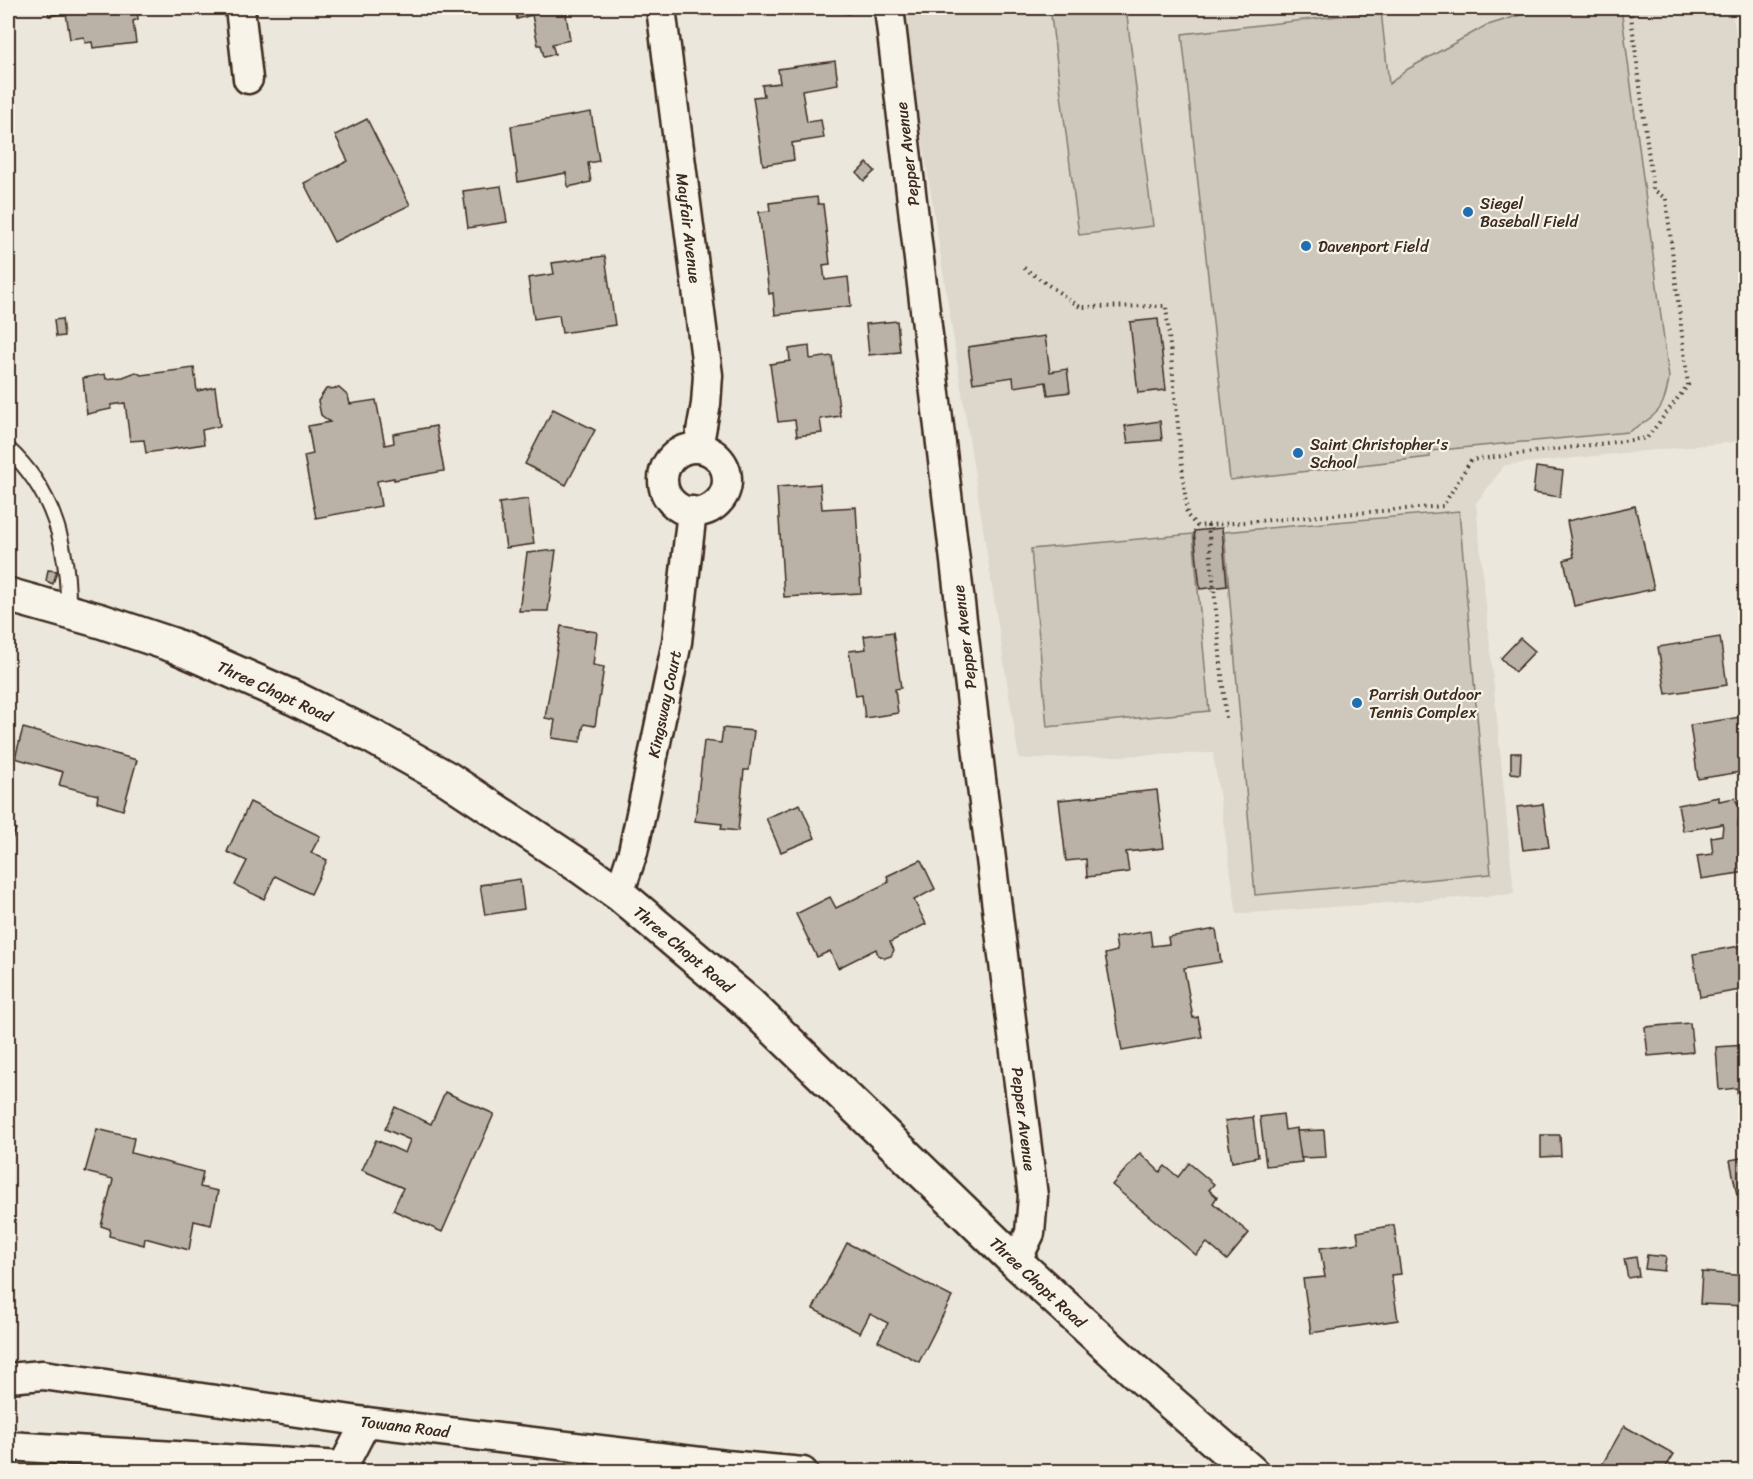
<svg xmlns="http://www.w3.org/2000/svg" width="1753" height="1479" font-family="Sriracha,sans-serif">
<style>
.built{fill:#ddd7cc}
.green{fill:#cec8bc;stroke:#84796d;stroke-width:1.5}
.building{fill:#bab2a7;stroke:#3b2a1e;stroke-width:1.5}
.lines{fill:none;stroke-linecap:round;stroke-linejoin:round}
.service-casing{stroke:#3b2a1e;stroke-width:18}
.minor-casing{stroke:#3b2a1e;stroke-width:33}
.secondary-casing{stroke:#3b2a1e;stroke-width:38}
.path{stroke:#3b2a1e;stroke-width:4;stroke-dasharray:1.5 4.5;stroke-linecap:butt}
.service{stroke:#f7f3e8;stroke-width:14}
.minor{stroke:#f7f3e8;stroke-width:28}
.secondary{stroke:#f7f3e8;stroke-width:33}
.poi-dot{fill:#1f6fb2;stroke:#f7f3e8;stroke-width:2}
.labels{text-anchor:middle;stroke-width:4.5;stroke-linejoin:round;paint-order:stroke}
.street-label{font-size:16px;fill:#3b2a1e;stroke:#f7f3e8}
.poi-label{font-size:16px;fill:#3b2a1e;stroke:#f7f3e8;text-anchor:start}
</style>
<rect width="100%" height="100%" fill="#ece7dc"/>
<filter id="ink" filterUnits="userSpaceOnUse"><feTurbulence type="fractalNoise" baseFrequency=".0167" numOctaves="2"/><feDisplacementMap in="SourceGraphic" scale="12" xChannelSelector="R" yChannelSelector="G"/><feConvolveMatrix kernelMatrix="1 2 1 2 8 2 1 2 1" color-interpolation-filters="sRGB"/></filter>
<g filter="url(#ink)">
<polygon class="built" points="902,8 1731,8 1746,84 1745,441 1505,465 1476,503 1514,894 1237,914 1213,753 1019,759"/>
<g class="green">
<polygon points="1050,8 1126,8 1153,226 1079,235"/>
<path d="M1542 8H1621L1669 378C1664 412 1657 415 1628 432L1430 451V457L1230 480 1182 34 1381 11 1389 84 1408 69 1485 26Z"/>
<polygon points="1459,511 1491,874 1255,895 1224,532"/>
<polygon points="1193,534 1209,711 1047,727 1031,549"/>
</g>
<g class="building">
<polygon points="48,8 137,8 138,19 133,21 136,43 93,48 92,42 85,43 84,37 70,39 66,13 49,16"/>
<polygon points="515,8 565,8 570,40 552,44 555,54 544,57 541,45 538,45 532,15 517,19"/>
<polygon points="742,8 780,8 742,13"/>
<polygon points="827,8 850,8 849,14 827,10"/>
<polygon points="835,61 838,84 802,90 807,122 821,120 824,138 792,143 794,160 763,165 753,97 764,96 762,85 780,83 778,69"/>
<polygon points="591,112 599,161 588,163 591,182 568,187 566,173 518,182 511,126"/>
<polygon points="367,119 410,205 334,242 304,183 348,161 335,135"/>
<polygon points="867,163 875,171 864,181 857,173"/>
<polygon points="501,186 507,222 468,228 463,191"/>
<polygon points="817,197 818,204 823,204 830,264 823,265 825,280 848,277 851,306 775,315 773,293 769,294 759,212 770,211 769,203"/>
<polygon points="605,256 615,325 562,333 559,315 534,319 528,278 554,274 552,263"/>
<polygon points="62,319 64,336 56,337 54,320"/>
<polygon points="1158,319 1166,390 1138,393 1130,322"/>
<polygon points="897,321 900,352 869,355 866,324"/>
<polygon points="1045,336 1050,372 1067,369 1070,392 1048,395 1046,382 1014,387 1013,377 973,383 968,347"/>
<polygon points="809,346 810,359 832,356 840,416 820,419 822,433 797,436 795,420 778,422 770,364 790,361 789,349"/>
<polygon points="194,368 197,391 215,387 220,426 202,430 204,444 146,453 144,440 130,441 125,403 111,405 111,409 87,414 83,378 105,374 106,379 123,377 136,372 141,375"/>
<polygon points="339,388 348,396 350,404 376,400 385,445 394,443 393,434 436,426 444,471 394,480 394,478 377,481 381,506 316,518 304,456 313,454 308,426 330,422 321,415 318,401 326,389"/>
<polygon points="553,409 595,430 566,485 525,464"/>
<polygon points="1160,421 1162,440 1128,443 1125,426"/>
<polygon points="1536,467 1563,471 1560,497 1533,493"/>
<polygon points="820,484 822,509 856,507 861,593 784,597 777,487"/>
<polygon points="528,499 534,544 506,548 499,503"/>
<polygon points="1635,506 1654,589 1574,606 1564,560 1574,557 1567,521"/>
<polygon points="1222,528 1227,586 1200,589 1194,531"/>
<polygon points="556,550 548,611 519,611 527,553"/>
<polygon points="48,570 57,571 53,584 46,581"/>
<polygon points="561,626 597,632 593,665 604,667 595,726 584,724 580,742 552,738 555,720 545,718"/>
<polygon points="893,632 901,688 895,689 898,713 865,718 862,695 856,696 849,651 866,649 864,636"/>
<polygon points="1720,637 1727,685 1666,694 1658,647"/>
<polygon points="1520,638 1535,651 1515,672 1501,658"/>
<polygon points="1740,717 1746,751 1746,771 1698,779 1690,725"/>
<polygon points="23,728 137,760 123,810 97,802 98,795 59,785 63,772 15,758"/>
<polygon points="723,728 754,731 749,770 744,770 738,831 721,829 722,824 695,821 704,741 721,743"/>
<polygon points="1511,753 1521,753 1520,774 1511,773"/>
<polygon points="1157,790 1164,848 1126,852 1129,872 1087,877 1086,859 1066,861 1059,800"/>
<polygon points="1719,797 1719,801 1735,798 1737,803 1741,805 1742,813 1739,816 1738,826 1746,825 1746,872 1701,879 1697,856 1713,854 1711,837 1722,835 1723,824 1683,831 1678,805"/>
<polygon points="250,802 320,836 311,853 327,860 311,894 275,876 264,899 235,885 247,861 227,852"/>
<polygon points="800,804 815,838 781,852 766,818"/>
<polygon points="1543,804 1549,847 1523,850 1517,807"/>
<polygon points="8,826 16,829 9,847 8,846"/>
<polygon points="921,860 935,889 914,900 926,924 890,942 894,950 891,956 885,958 878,955 876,949 838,968 830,951 817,957 796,914 830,897 836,908 889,882 887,876"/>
<polygon points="520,879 524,909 485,915 480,885"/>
<polygon points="1216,929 1221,962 1184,968 1193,1018 1198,1017 1202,1037 1122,1051 1105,954 1117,951 1115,937 1150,931 1152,946 1169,944 1168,937"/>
<polygon points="1746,945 1746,989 1700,997 1693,954"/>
<polygon points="1690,1023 1693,1052 1648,1056 1645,1027"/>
<polygon points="1746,1045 1746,1105 1738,1105 1737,1088 1719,1090 1716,1047"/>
<polygon points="445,1092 494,1114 442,1232 393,1210 403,1188 362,1170 376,1140 405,1153 410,1140 385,1129 395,1107 431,1124"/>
<polygon points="1283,1114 1285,1130 1297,1128 1302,1162 1266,1166 1260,1117"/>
<polygon points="1253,1117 1258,1157 1232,1162 1225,1121"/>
<polygon points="97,1129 134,1138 131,1153 203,1172 200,1187 218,1191 211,1225 194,1221 189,1250 145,1238 144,1245 109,1236 110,1229 101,1226 113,1179 85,1172"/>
<polygon points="1324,1130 1326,1157 1301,1158 1297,1131"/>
<polygon points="1541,1135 1560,1135 1561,1156 1541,1157"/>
<polygon points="1140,1153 1160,1172 1165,1166 1178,1177 1189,1163 1214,1184 1209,1190 1217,1197 1213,1203 1249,1233 1227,1260 1207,1243 1196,1255 1112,1185"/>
<polygon points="1746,1157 1746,1194 1737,1195 1730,1160"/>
<polygon points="1394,1225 1401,1274 1391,1275 1398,1320 1311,1333 1303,1279 1325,1277 1320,1248 1359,1243 1357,1232"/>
<polygon points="847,1243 952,1297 919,1362 878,1341 888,1323 870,1314 860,1333 813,1309"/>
<polygon points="1647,1255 1666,1257 1664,1271 1645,1269"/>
<polygon points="1636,1257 1639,1276 1628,1278 1624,1259"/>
<polygon points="1702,1272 1746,1276 1746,1306 1700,1304"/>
<polygon points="1624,1426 1674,1454 1663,1472 1598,1472"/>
</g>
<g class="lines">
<g class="service-casing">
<path id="service" d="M8 449C55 492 69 550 68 611"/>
</g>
<g class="minor-casing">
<g id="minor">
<polyline points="240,8 248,79"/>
<polyline points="661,8 708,375 706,404 698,448"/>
<polyline points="889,8 981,779 1033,1196 1030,1233 1016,1262"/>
<circle cx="695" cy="480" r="32"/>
<polyline points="619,894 633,852 677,642 692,511"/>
<polyline points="8,1378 43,1375 366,1422 726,1465 803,1472"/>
<polyline points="8,1446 342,1466"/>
<polyline points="340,1472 366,1422"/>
</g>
</g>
<g class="secondary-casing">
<polyline id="secondary" points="8,595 101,621 173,645 294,698 371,736 448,779 584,869 619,894 748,1003 1016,1262 1137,1373 1251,1472"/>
</g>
<g class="path">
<polyline points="1024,268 1080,307 1166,306 1187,515 1197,526 1443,506 1471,460 1647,438 1688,385 1666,199 1653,189 1630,8"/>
<polyline points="1208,525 1226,718"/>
</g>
<use href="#service" class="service"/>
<use href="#minor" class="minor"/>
<use href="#secondary" class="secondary"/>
</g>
</g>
<g class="poi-dot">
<circle cx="1468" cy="212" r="6"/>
<circle cx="1306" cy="246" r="6"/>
<circle cx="1298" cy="453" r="6"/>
<circle cx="1357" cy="703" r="6"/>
</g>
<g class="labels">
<g class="street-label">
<text transform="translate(907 154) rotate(-97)" y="6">Pepper Avenue</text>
<text transform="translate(689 228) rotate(83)" y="6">Mayfair Avenue</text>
<text transform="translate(964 637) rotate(-97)" y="6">Pepper Avenue</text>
<text transform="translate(275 691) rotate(25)" y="6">Three Chopt Road</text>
<text transform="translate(664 704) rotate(-78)" y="6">Kingsway Court</text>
<text transform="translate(684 949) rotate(40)" y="6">Three Chopt Road</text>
<text transform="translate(1024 1119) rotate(83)" y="6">Pepper Avenue</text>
<text transform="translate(1038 1282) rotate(43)" y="6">Three Chopt Road</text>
<text transform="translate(405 1426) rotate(7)" y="6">Towana Road</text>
</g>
<g class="poi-label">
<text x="1480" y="209">Siegel<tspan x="1480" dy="18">Baseball Field</tspan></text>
<text x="1318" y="252">Davenport Field</text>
<text x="1310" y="450">Saint Christopher's<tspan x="1310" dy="18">School</tspan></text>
<text x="1369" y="700">Parrish Outdoor<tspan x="1369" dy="18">Tennis Complex</tspan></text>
</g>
</g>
<rect width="1753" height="1479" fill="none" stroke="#f7f3e8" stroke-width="30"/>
<rect x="15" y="15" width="1723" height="1449" fill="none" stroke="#3b2a1e" stroke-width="2" filter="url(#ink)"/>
</svg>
